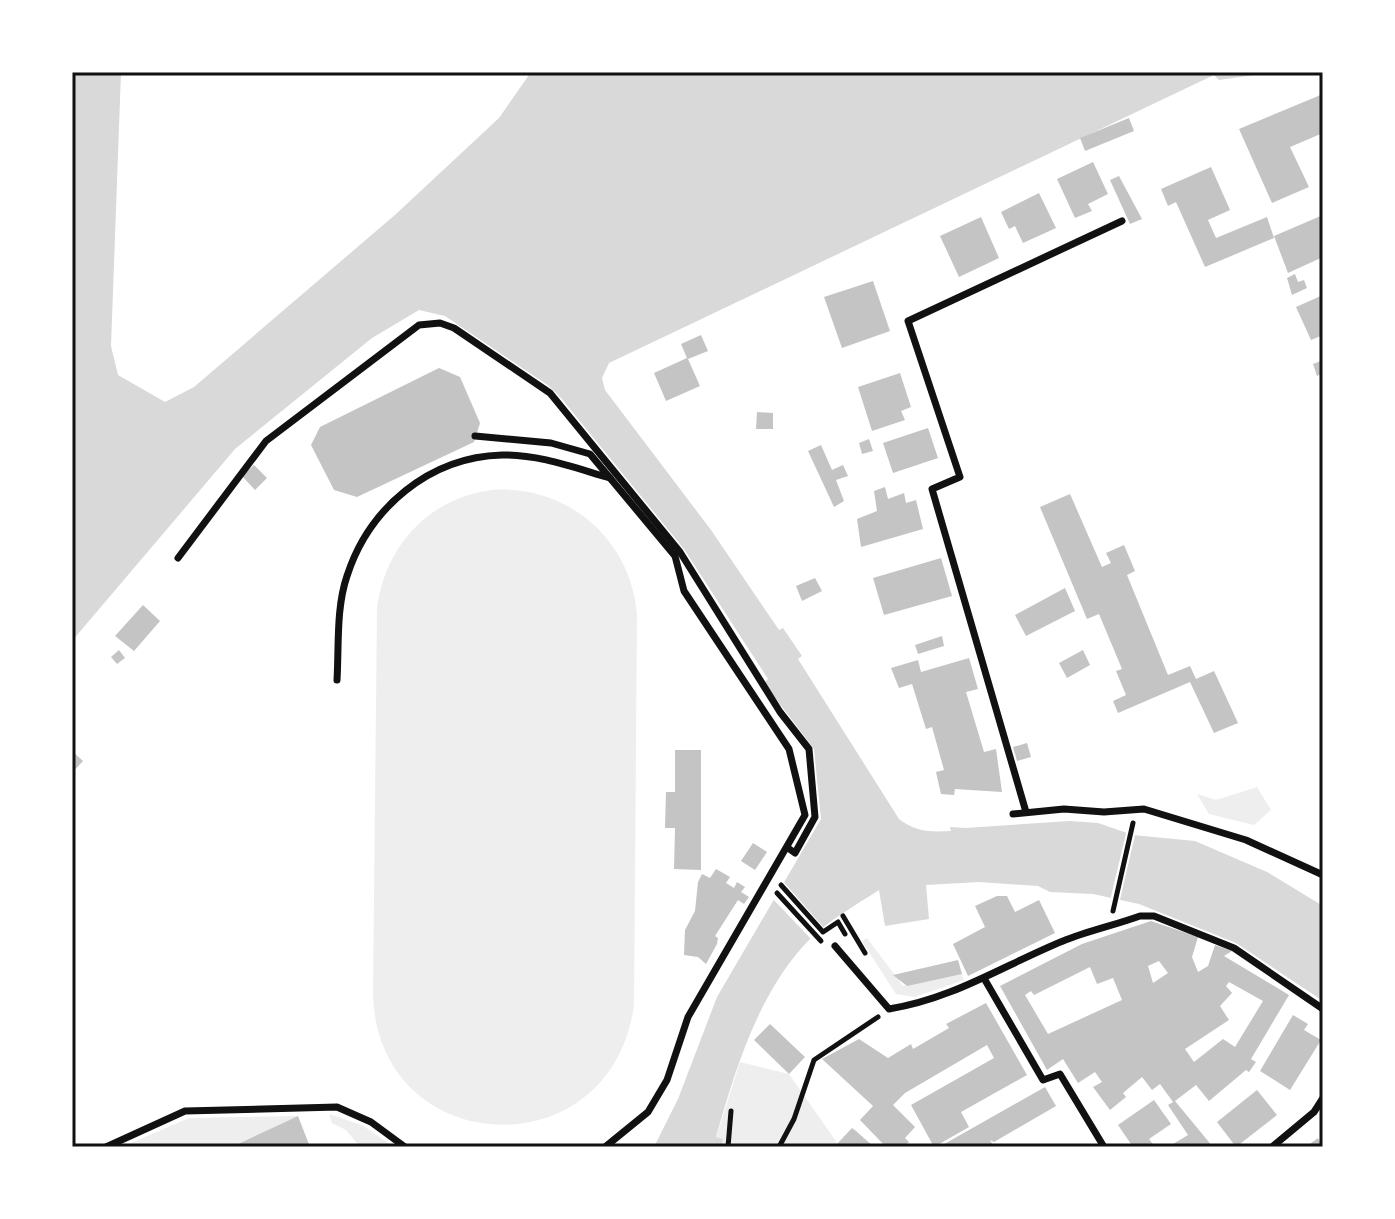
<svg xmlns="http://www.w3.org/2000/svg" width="1395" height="1219" font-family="Rubik,sans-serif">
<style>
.green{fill:#eee}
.water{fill:#d9d9d9}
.pier{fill:#fff}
.building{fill:#c4c4c4;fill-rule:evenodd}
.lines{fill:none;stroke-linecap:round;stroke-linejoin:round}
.path{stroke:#111;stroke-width:5}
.pedestrian{stroke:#111;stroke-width:7}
.neatline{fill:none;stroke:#111;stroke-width:3}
</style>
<rect width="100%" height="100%" fill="#fff"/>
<g class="green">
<path d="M492 490C567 484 631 539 637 615L634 1005C611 1173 376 1160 373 993L377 608C385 546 429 498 492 490Z"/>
<polygon points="1257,787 1271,810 1254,825 1209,814 1197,794 1216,800"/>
<polygon points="867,938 903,986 962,974 964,980 915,997 896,994 862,941"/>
<polygon points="740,1062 789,1074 840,1147 722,1147 723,1139 716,1138"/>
<polygon points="329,1114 362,1125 394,1147 360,1147 346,1130 332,1123"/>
<polygon points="298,1116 232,1147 122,1147 189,1118"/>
</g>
<path class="water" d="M72 72H121L111 346 118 375 165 402 194 387 396 214 499 118 531 72H1275L1219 80 1214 75 609 363 602 378 605 390 711 530 779 630 783 628 802 656 798 659 899 819C916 832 930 832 951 831L950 827 965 828 1070 821 1098 823 1133 835 1195 841 1267 872 1323 906V1001L1236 943 1139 904 1093 894 1050 892 1038 886 979 882 926 885 929 919 885 926 879 890C856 905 829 920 809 940 759 991 735 1070 716 1137L723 1139 722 1147H654L678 1099 717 997 821 819 814 749 764 683 768 679 684 549 561 398 549 386 445 316 419 310 372 338 235 449 72 641Z"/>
<g class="pier">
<polygon points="1127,829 1136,831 1119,904 1110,901"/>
<polygon points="782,880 824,928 811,939 770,896"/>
</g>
<g class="building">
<polygon points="1323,94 1323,133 1290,147 1309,187 1272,203 1239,129"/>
<polygon points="1129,118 1134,131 1085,151 1080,138"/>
<polygon points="1093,162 1108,194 1088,204 1092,211 1075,218 1057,179"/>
<polygon points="1211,167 1230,210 1208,220 1216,238 1267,217 1274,238 1205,267 1176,202 1168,206 1161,189"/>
<polygon points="1119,176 1142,219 1130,224 1110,180"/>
<polygon points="1039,193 1056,228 1023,243 1015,226 1009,229 1001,212"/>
<polygon points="1323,215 1323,257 1288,273 1274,236"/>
<polygon points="981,217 999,258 959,277 940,236"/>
<polygon points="1295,274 1298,282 1304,280 1307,288 1292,295 1287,278"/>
<polygon points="873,281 890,331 842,348 824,297"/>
<polygon points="1323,295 1323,335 1311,340 1296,307"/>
<polygon points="701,335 708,351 688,359 700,386 666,401 654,373 687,358 681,344"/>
<polygon points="1323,360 1323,373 1317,376 1313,364"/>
<polygon points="439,368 460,377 480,423 474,442 357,497 334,490 311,445 320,427"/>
<polygon points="900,373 911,407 901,411 905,420 872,431 858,387"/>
<polygon points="757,412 773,413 773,429 756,429"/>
<polygon points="928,428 938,458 893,473 883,443"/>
<polygon points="869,439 873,451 862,454 859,443"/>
<polygon points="821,445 832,470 843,465 848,476 836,480 844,501 834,507 808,451"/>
<polygon points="254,465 267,478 255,490 242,476"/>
<polygon points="885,487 888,499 904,493 906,503 916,500 923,529 861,547 857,519 877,511 874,491"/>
<polygon points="1070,494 1102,567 1111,563 1106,553 1124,545 1135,571 1127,575 1168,675 1190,666 1196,679 1214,671 1238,723 1214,733 1190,682 1118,713 1113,701 1126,695 1116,671 1122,669 1099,614 1087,619 1040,507"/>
<polygon points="941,558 952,596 884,615 873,578"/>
<polygon points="815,578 822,591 802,601 796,586"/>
<polygon points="1065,588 1075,611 1026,636 1015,615"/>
<polygon points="143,605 160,621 134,651 115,636"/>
<polygon points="942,636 944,646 918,654 915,645"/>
<polygon points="119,650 125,658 117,664 111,657"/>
<polygon points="1083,650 1090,665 1067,678 1059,663"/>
<polygon points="969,658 978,689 966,692 984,752 996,749 1002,792 955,789 954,795 941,794 936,772 944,770 932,727 926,729 912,684 899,688 891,668 918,660 921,672"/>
<polygon points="1027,743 1031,757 1017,761 1013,747"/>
<polygon points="675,750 701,750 701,870 674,869 675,828 665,828 666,792 675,792"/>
<polygon points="72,751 83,761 72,773"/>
<polygon points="753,843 767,852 755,870 741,861"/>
<polygon points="716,869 730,877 726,883 734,888 737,882 745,887 741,892 749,897 744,904 738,900 715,936 718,938 717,944 706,964 698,957 684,955 685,930 695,911 698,882 702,874 710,878"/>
<polygon points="997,896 1007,896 1015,912 1039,900 1055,933 968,976 953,944 985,927 975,906"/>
<path d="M1151 921 1198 937 1192 957 1198 972 1208 966 1215 945 1232 951 1224 956 1289 995 1251 1059 1256 1062 1249 1072 1246 1070 1209 1101 1196 1085 1175 1101 1213 1147H1168L1188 1135 1168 1105 1173 1102 1160 1084 1152 1090 1142 1077 1123 1093 1126 1097 1110 1110 1093 1087 1102 1082 1095 1072 1078 1083 1063 1059 1047 1070 1000 986 1082 944ZM1159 961 1168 973 1153 983 1148 966ZM1090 967 1097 984 1113 978 1122 1000 1048 1034 1025 995 1031 991 1034 995ZM1229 982 1263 1001 1235 1047 1223 1039 1194 1062 1185 1049 1229 1020 1220 1006 1232 993 1226 986Z"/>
<polygon points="958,960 962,974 907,986 893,975"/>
<polygon points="986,1003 1027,1075 961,1112 969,1127 934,1147 911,1105 994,1058 987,1045 905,1093 893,1105 915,1127 905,1138 909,1142 904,1147 886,1147 860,1120 873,1106 822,1059 859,1039 888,1058 911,1044 913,1049 949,1028 946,1024"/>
<polygon points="1293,1015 1308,1024 1304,1030 1321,1040 1290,1090 1260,1071"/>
<polygon points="770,1024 805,1057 789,1074 754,1040"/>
<polygon points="1045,1087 1056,1106 994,1142 990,1140 994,1147 939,1147"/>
<polygon points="1257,1090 1277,1115 1236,1147 1217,1122"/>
<polygon points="1154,1100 1171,1124 1149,1139 1155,1147 1133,1147 1118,1125"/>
<polygon points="298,1116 310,1147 232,1147 253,1137"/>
<polygon points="852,1128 856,1131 874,1147 840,1147 837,1144"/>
<polygon points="1318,1138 1323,1147 1306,1147"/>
</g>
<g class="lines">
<g class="path">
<polyline points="781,885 823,932 838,922 845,934"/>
<polyline points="777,893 821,941"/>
<polyline points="1113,911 1133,823"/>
<polyline points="843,916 865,953"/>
<polyline points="728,1147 731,1111"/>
<polyline points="779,1147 794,1119 814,1060 878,1017"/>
</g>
<g class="pedestrian">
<polyline points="475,436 551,443 590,454 675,556 684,591 789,749 805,815 688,1017 667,1080 648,1112 605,1147"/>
<polyline points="178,558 266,441 419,325 440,323 454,328 550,393 680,552 780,712 809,749 815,817 795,853 788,848"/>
<path d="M337 680C339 646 336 608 347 576 369 508 429 457 502 455 538 454 575 468 610 478"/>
<polyline points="1026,812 932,489 960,477 908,321 1122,221"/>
<polyline points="1013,814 1064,809 1104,812 1144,809 1246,840 1323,875"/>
<path d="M835 946 889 1009C953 999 1004 965 1063 941 1088 931 1115 925 1140 916H1154L1234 948 1323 1009"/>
<polyline points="985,980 1043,1080 1060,1074 1104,1147"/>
<polyline points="106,1147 185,1111 337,1107 371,1122 405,1147"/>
<polyline points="1272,1147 1314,1112 1323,1098"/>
</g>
</g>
<rect width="1395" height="1219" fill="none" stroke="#ffffff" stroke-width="148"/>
<rect x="74" y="74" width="1247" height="1071" class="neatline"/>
</svg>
